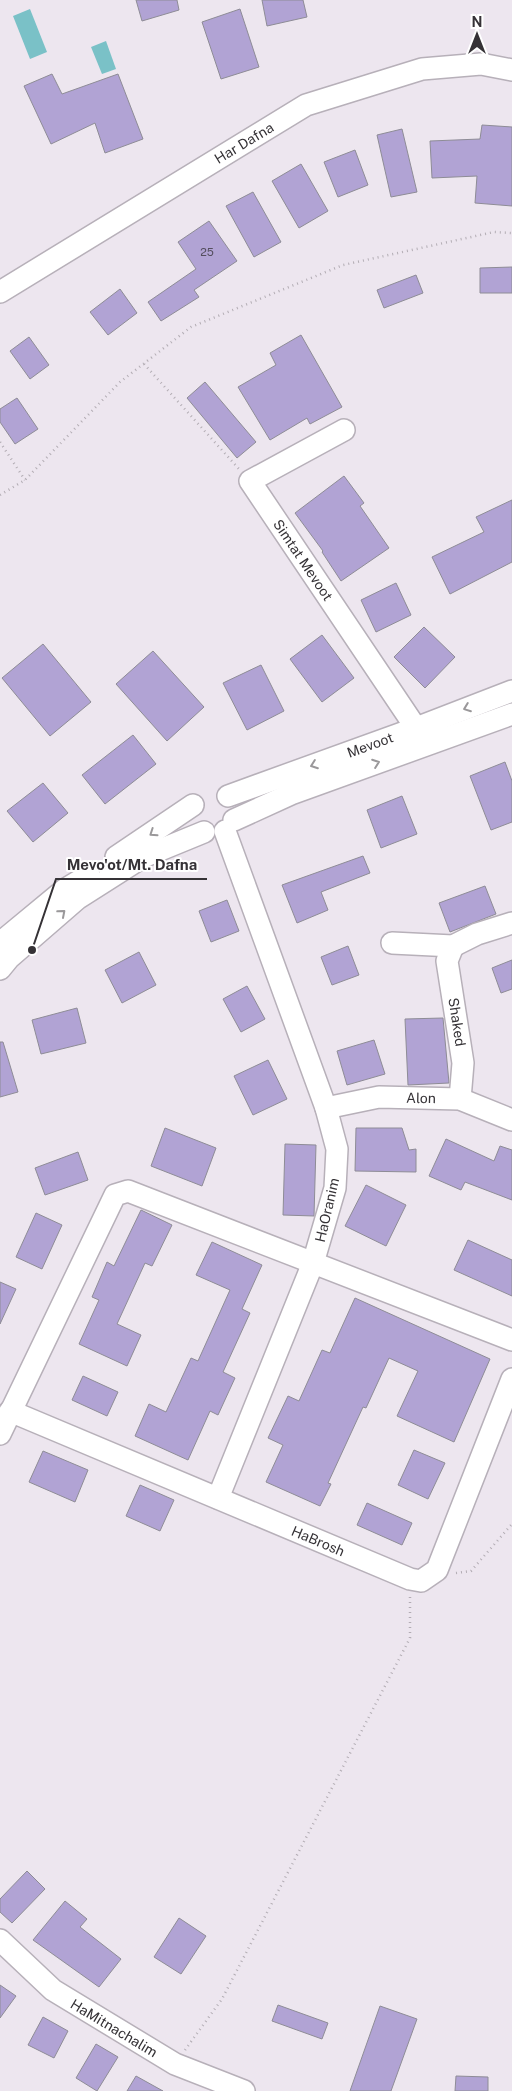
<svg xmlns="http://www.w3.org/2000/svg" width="512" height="2091" font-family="'Public Sans',sans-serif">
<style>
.water{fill:#7ac1c7}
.building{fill:#b1a3d4;stroke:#8e8c96}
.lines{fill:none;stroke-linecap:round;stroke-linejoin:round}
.minor-casing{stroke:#b7b0b9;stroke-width:24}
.path{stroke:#b3adb4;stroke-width:2.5;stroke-dasharray:1 4;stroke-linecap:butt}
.minor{stroke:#fff;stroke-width:21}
.oneway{stroke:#9a989a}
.labels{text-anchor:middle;stroke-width:4;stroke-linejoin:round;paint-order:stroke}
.number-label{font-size:11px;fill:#544e5e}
.street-label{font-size:14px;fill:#353236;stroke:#fff}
.leader{fill:none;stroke:#353236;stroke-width:2}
.callout-dot{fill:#353236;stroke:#fff;stroke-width:2}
.callout-label{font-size:15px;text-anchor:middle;font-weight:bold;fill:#353236;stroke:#fff;stroke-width:4;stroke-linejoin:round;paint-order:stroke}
</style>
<rect width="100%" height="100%" fill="#ede6ef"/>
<g class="water">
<polygon points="30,9 47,52 30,59 13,16"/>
<polygon points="106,41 116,69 102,74 91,47"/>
</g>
<g class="building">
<polygon points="136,0 177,0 179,10 142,21"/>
<polygon points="262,0 303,0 307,17 267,26"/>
<polygon points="240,9 259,67 221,79 202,22"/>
<polygon points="52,74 62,94 118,74 143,139 105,153 95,123 51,144 24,86"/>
<polygon points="482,125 512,127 512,206 475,203 477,176 432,178 430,141 480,139"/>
<polygon points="402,129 417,192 391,197 377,135"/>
<polygon points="355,150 368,185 338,197 324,162"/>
<polygon points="301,164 328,211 299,228 272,181"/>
<polygon points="253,192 281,242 254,257 226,206"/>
<polygon points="209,221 237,261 194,290 199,297 161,321 148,302 196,269 178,242"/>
<polygon points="512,267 512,293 480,293 480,268"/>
<polygon points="416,275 423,293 384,308 377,290"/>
<polygon points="120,289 137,313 108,335 90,312"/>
<polygon points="301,335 342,407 310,424 307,418 270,440 238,387 276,365 270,353"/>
<polygon points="29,337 49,365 30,379 10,351"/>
<polygon points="205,382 256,442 237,458 187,398"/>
<polygon points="17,398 38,429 15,444 0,422 0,409"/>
<polygon points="344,476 364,503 360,506 389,548 341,581 322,552 323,551 295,513"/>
<polygon points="512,500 512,562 450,594 432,557 484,532 476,517"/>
<polygon points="396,583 411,615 376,632 361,600"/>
<polygon points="424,627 455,657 425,688 394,657"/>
<polygon points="322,635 354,678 322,702 290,659"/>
<polygon points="43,644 91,702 50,736 2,678"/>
<polygon points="153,651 204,707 167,741 116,684"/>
<polygon points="261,665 284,711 247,730 223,683"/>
<polygon points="133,735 156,764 105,804 82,775"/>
<polygon points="505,762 512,781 512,822 491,830 470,776"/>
<polygon points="43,783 68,813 33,842 7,811"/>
<polygon points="402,796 417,834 381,848 367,810"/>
<polygon points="363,856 370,873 321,892 328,910 297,923 282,885"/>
<polygon points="485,886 496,914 450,932 439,903"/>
<polygon points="227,900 239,931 211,942 199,911"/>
<polygon points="348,946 359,975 332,985 321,957"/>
<polygon points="139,952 156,985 122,1003 105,970"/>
<polygon points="512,960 512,989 501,993 492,968"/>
<polygon points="247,986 265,1019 241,1032 223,999"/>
<polygon points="77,1008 86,1043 41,1054 32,1020"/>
<polygon points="443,1018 449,1083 408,1085 405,1019"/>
<polygon points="374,1040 385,1074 347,1085 337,1051"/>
<polygon points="0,1042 3,1042 18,1092 0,1097"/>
<polygon points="268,1060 287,1099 253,1115 234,1076"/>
<polygon points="165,1128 216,1148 202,1186 151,1166"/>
<polygon points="356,1128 402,1128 409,1150 416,1149 416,1172 355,1171"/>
<polygon points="446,1139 494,1161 500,1146 512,1150 512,1200 465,1182 461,1190 429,1176"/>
<polygon points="285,1144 316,1145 314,1216 283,1215"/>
<polygon points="78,1152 88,1180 45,1195 35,1168"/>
<polygon points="366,1185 406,1205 386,1246 345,1226"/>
<polygon points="141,1210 172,1225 152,1266 145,1263 117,1324 141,1335 127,1366 79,1344 99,1300 92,1297 107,1262 114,1266"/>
<polygon points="36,1213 62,1225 42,1269 16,1257"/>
<polygon points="468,1240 512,1260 512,1296 454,1270"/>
<polygon points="212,1242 262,1265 242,1309 250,1313 223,1372 235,1378 218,1415 210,1411 188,1460 135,1436 149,1404 166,1412 191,1358 198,1361 230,1290 196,1275"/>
<polygon points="0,1282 16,1289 0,1324"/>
<polygon points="355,1298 490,1359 454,1442 397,1416 418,1371 389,1358 366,1408 363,1407 328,1483 331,1484 320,1506 266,1482 283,1445 268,1438 288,1396 299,1401 322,1350 330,1353"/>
<polygon points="83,1376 118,1392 107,1416 72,1400"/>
<polygon points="414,1450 445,1463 428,1499 398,1485"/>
<polygon points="43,1451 88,1470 75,1502 29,1482"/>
<polygon points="140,1485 174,1500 160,1531 126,1516"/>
<polygon points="367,1503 412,1523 402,1545 357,1525"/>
<polygon points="27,1871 45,1889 12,1923 0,1912 0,1899"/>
<polygon points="65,1901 87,1919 80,1927 121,1959 99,1987 33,1940"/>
<polygon points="179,1918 206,1936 181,1974 154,1957"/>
<polygon points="0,1985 16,1996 0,2018"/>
<polygon points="278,2005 328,2023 322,2039 272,2021"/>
<polygon points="380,2006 417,2019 391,2091 350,2091"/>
<polygon points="43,2017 68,2031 54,2058 28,2045"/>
<polygon points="96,2044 118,2057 97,2091 76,2078"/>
<polygon points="136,2076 163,2091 127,2091"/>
<polygon points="456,2076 488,2077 488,2091 455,2091"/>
</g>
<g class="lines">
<g class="minor-casing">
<g id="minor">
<polyline points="0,292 306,105 422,69 481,64 512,70"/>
<polyline points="344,430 250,481 416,728"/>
<polyline points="228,796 416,728 512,691"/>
<polyline points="234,820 291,794 512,714"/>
<polyline points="116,857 193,805"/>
<polyline points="0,943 64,890 89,875"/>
<polyline points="392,943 453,946 477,934 512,923"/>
<polyline points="453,946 447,961 463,1063 460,1099"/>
<polyline points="0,969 9,958 77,899 143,857 204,832"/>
<polyline points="326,1108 379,1097 460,1099 512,1120"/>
<polyline points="10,1411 410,1579 421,1581 437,1570 512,1379"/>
<polyline points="0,1434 115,1195 128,1191 512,1340"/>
<polyline points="218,1498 313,1263 335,1188 337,1149 326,1108 225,831"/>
<polyline points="0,1940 53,1990 175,2064 244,2091"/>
</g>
</g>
<g class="path">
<polyline points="144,364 239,469"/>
<polyline points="0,442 25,480"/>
<polyline points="0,495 25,480 120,382 191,327 343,265 494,232 512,233"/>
<polyline points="456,1573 471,1571 512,1524"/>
<polyline points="185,2050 222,1999 410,1638 410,1596"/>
</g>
<use href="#minor" class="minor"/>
</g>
<defs><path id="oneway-chevron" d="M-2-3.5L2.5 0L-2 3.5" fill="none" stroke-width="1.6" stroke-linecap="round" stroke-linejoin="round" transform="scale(1.25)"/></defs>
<g class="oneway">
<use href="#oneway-chevron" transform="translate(467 708) rotate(159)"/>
<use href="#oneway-chevron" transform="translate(376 763) rotate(-20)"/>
<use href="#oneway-chevron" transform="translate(314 765) rotate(160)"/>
<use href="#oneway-chevron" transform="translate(153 833) rotate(146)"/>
<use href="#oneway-chevron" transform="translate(62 913) rotate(-41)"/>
</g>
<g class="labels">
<g class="number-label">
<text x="207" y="256">25</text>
</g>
<g class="street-label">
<text transform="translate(244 143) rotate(-31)" y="5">Har Dafna</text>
<text transform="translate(303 560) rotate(56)" y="5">Simtat Mevoot</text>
<text transform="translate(370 745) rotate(-20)" y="5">Mevoot</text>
<text transform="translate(457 1022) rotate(81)" y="5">Shaked</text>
<text transform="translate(421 1098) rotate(1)" y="5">Alon</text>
<text transform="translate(327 1210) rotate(-77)" y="5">HaOranim</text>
<text transform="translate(318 1541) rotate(23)" y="5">HaBrosh</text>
<text transform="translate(114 2028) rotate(31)" y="5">HaMitnachalim</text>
</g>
</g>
<path class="leader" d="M32 950L56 879H207"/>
<circle class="callout-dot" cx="32" cy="950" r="5"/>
<g class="callout-label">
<text x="132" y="870">Mevo'ot/Mt. Dafna</text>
</g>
<g transform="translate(477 35)" stroke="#ffffff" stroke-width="4" paint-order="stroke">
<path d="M0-4L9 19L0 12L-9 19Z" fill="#353236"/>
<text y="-8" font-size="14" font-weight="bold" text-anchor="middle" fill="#353236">N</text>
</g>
</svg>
